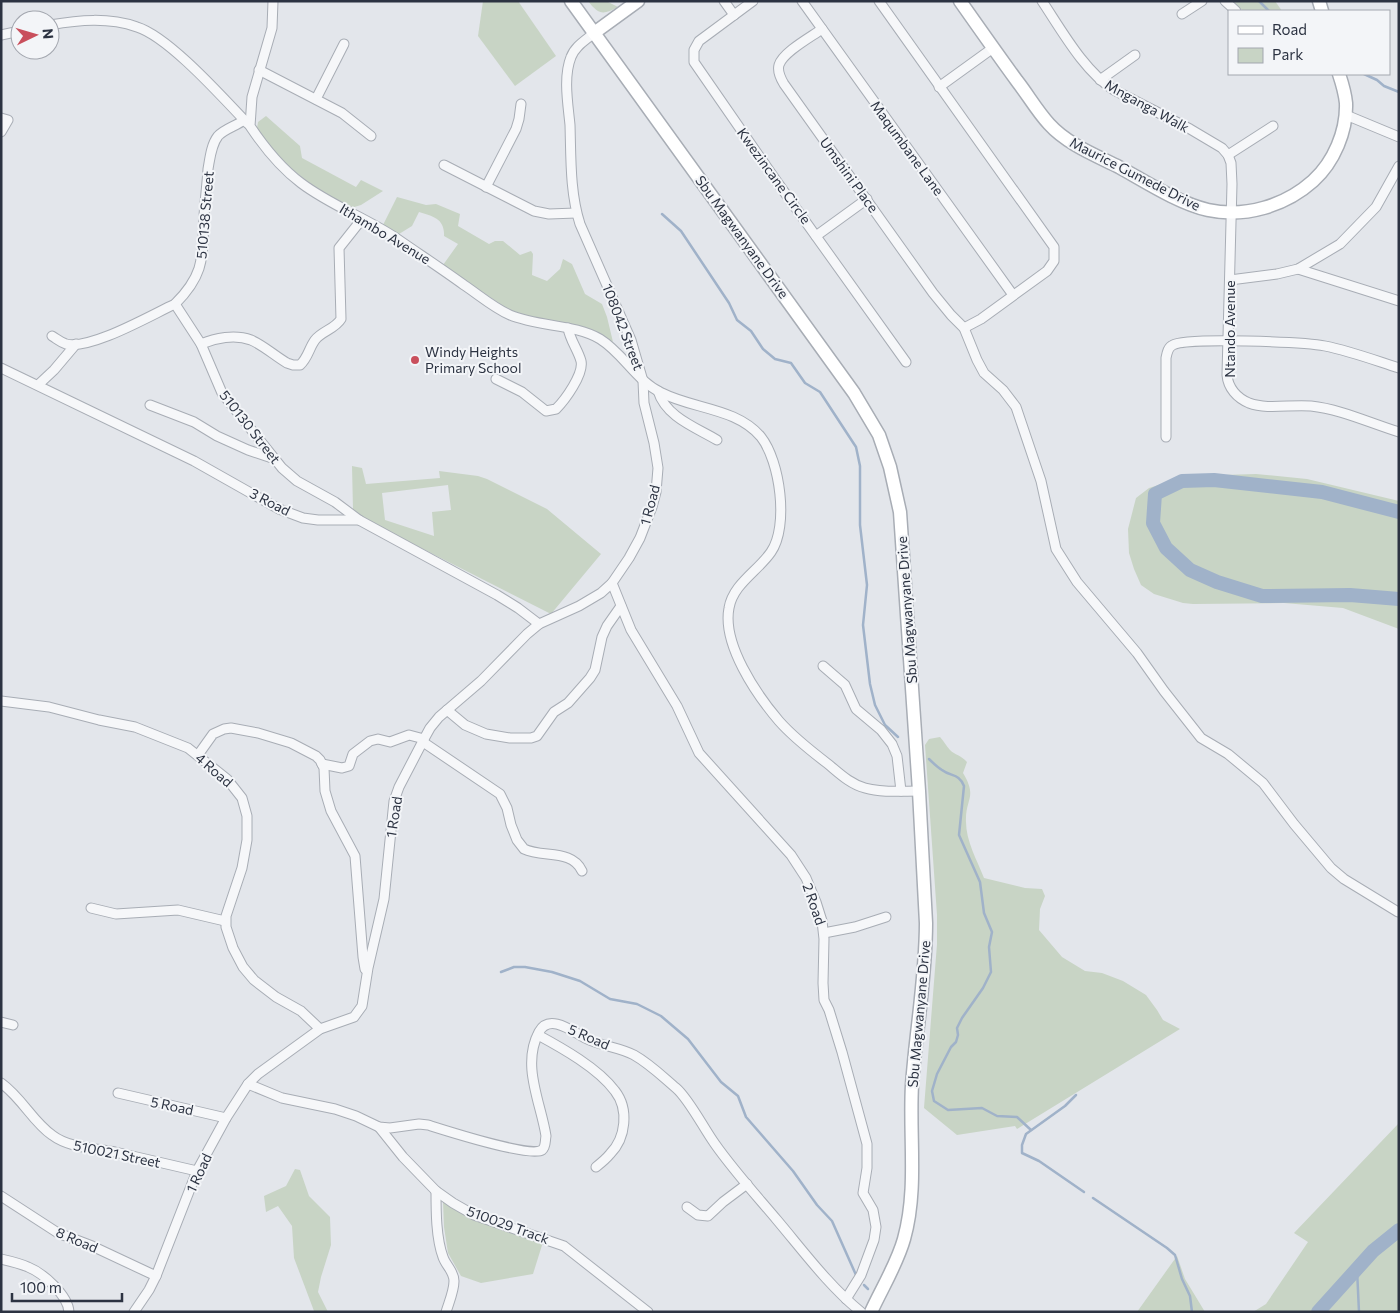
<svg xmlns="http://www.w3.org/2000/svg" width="1400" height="1313" font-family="Commissioner,sans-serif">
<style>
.green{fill:#c8d4c5;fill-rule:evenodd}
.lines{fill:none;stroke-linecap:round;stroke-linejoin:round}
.stream{stroke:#a0b2c9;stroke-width:2.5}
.river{stroke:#a0b2c9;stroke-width:14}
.street-casing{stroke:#a8adb5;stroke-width:11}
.secondary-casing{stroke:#a8adb5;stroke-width:15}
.street{stroke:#f6f7f9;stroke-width:9}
.secondary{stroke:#fff;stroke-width:12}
.poi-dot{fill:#c94f5c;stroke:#f3f5f8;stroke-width:2}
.labels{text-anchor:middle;stroke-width:4;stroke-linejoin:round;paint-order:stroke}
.street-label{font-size:14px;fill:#2c3342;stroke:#f3f5f8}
.poi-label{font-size:14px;fill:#2c3342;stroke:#f3f5f8;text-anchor:start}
</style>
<rect width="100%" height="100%" fill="#e3e6eb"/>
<g class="green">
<polygon points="483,1 518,1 556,56 515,86 478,36"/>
<path d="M588 1H606L618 7C603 15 599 15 588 1Z"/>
<polygon points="1233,1 1275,1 1282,11 1243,11"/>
<path d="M266 116 300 146 302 158 356 187 361 180 383 191 361 205 351 208C312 188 281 165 257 128L258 122Z"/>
<path d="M397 197 426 205 436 204 460 214 458 226 489 244 495 241H503L520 255 531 251 533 254 532 275 547 281 560 269 563 259 572 264 585 294 602 304 607 317 613 342 600 334 585 327 542 322 509 310 443 265 458 244 444 236C445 219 433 216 419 212L412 226 399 234 383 225Z"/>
<path d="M352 466 362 468 366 484 440 478 439 471 478 476 487 479 547 509 601 554 551 614 362 518 353 510ZM448 485 451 510 432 512 434 536 385 520 382 493Z"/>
<polygon points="1256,474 1307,479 1399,501 1399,629 1343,608 1284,603 1193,604 1183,603 1154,594 1141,585 1134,569 1129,553 1128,529 1136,498 1149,488 1187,476"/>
<path d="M940 737C944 741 946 746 950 750 955 755 961 755 967 762L963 773C978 798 965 798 966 822 966 841 977 860 984 878L1025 888 1042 889 1045 896 1040 909 1039 930 1062 957 1085 971 1102 973 1123 981 1146 995 1157 1010 1163 1020 1180 1029 1017 1129 1015 1126 957 1135 924 1108 937 944V915L925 745 929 739Z"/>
<polygon points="1399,1123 1399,1312 1253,1312 1266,1304 1308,1242 1294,1233"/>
<polygon points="295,1169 300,1170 309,1196 330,1217 331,1245 321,1277 318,1292 328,1312 314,1311 294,1258 292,1226 278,1206 266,1212 264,1196 286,1186"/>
<path d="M443 1202C472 1223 509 1231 543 1242L533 1274 481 1283 461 1276 448 1253 444 1227Z"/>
<polygon points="1177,1256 1185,1279 1205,1312 1137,1312"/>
</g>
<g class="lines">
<g class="stream">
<polyline points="1259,1 1269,11"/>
<polyline points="1364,74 1377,80 1384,86 1399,92"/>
<polyline points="662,214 681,231 729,303 737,320 751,331 763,349 775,359 791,363 805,383 820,392 856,447 860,466 860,525 867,585 863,625 870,684 875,705 885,725 898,737"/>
<path d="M929 759C933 763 937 767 942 770 951 777 959 773 964 786L959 835 980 882 984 913 992 932 989 947 991 972 983 988 962 1018 957 1028 958 1035 956 1042 951 1047 937 1074 932 1091 934 1101 948 1110 982 1108 997 1116 1017 1117 1031 1130"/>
<polyline points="501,972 514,967 525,967 552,972 580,981 610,999 637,1004 661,1016 688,1039 721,1082 738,1096 746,1117 793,1171 817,1205 832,1221 856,1275"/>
<polyline points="1076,1095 1065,1106 1026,1134 1022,1145 1022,1153 1039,1161 1084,1192"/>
<polyline points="1093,1198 1167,1248 1175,1255 1182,1279 1190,1296 1192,1312"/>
<polyline points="1357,1269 1359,1312"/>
<polyline points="864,1285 868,1289"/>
</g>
<g class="river">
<polyline points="1399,512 1322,492 1214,480 1182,481 1155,494 1153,523 1166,548 1190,570 1217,582 1262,596 1350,595 1399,599"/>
<polyline points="1318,1312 1373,1251 1399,1230"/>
</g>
<g class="street-casing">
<g id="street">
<path d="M273 1 272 28 252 97 250 126C264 147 281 168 301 183 330 205 366 218 396 238 419 254 442 269 464 285 479 295 494 308 510 315 539 327 575 324 600 339 624 354 636 381 662 393 693 409 737 408 761 437 780 461 789 526 771 552 758 571 733 584 729 608 722 644 756 694 779 721 793 737 811 751 828 764 839 773 850 784 865 788 882 793 902 791 919 791"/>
<polyline points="724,1 734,15"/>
<polyline points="753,1 699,41 694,50 694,62 775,179 906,362"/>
<polyline points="802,1 1013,295"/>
<polyline points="879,1 1054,247 1054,261 1047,271 981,319 964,328"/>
<path d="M1042 1C1062 31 1084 71 1114 90L1190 129 1222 148 1228 155 1231 163 1232 184 1227 375C1228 388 1237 398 1249 403 1268 410 1291 404 1311 406 1340 409 1370 423 1399 432"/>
<polyline points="1225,1 1236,11"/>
<polyline points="1182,14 1202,1"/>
<path d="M50 25C79 20 108 17 137 27 169 37 223 98 248 124"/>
<path d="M822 29C811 37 783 52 779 65 777 72 781 79 784 84L933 293 951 315 964 328 977 360 984 373 1003 390 1016 407 1041 481 1056 549 1077 582 1137 653 1164 691 1201 738 1228 754 1263 783 1294 824 1331 868 1344 879 1398 912"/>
<polyline points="1,35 20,31"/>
<polyline points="259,70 342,113 371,136"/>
<polyline points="1100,80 1135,55"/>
<polyline points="939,87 993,48"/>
<polyline points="316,99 344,44"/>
<polyline points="1346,115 1399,137"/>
<polyline points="1,118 8,120 1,132"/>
<polyline points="1228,155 1273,126"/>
<polyline points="444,165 534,211 549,214 576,213"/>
<polyline points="486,187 516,129 519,119 521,104"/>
<polyline points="816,236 867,199"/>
<polyline points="1298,269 1399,301"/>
<polyline points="1230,280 1277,274 1298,269 1340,244 1376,207 1399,166"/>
<polyline points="175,304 201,344 222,393 282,468 297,481 335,502 359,520"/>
<path d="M52 336C57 339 60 342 66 344 91 350 151 315 175 304 206 273 202 256 204 216 205 200 207 185 208 169 210 158 211 145 218 136 224 129 236 126 244 120"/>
<path d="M201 344C215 338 235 334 251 340 263 345 275 356 287 363L293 365H300C308 358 309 348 315 340 322 331 335 329 341 319L339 248 362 219"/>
<polyline points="1,368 194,461 279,509 303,518 318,520 359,520 497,595 518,608 539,624"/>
<path d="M496 379 522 392 546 411 556 409C565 400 584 374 581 361 578 350 570 340 568 328"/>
<polyline points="38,385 54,370 76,344"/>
<path d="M658 391C666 417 695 427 717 440"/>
<polyline points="150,405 194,422 217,436 248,450 275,459"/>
<path d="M1166 437V358C1167 353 1168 347 1173 345 1185 337 1307 342 1325 346 1350 351 1374 360 1399 368"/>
<polyline points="612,583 631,630 677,706 699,753 791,855 806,878 816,902 822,921 824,939 823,983 824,1000 829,1010 842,1052 867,1144 867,1168 863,1193 873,1210 876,1227 874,1240 861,1275 846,1299"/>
<polyline points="823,666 845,685 856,709 881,730 892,744 897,756 901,791"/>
<polyline points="1,701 49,707 99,720 135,727 188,748 227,779 242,798 247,816 247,840 242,868 226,916 226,927 233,948 243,967 254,980 276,997 301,1011 320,1029"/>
<polyline points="447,710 465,725 486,734 510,738 531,738 537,736 554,712 568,703 590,678 595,670 602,637 607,626 621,606"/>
<path d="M423 742 500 794 507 808 511 825 517 840 524 849C543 858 572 849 582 871"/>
<polyline points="198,755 213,734 224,729 231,728 258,733 291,743 316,756 320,760 324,768 325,791 331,811 355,856 363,957 365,969"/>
<polyline points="322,764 342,768 349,766 353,754 370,741 378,739 390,742 409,735 424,739"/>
<polyline points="91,908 116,914 178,910 225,921"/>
<polyline points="824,933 855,927 886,917"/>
<polyline points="1,1022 13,1025"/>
<path d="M538 1035C562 1048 598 1068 615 1091 629 1109 626 1138 610 1154 606 1159 601 1163 596 1167"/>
<path d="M1 1083C22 1098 33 1122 52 1135 69 1148 94 1148 115 1152 142 1158 170 1165 197 1171"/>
<path d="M248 1084 282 1098 335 1109 356 1116 379 1127 390 1128 419 1124 428 1125C444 1130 531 1158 542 1150 546 1147 545 1141 546 1136 541 1103 521 1065 539 1032 549 1013 572 1031 585 1038 600 1046 619 1047 634 1055 650 1064 663 1077 676 1088 689 1099 704 1129 715 1144 734 1171 756 1195 777 1220 804 1252 829 1286 861 1312"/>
<polyline points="118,1093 226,1118"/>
<polyline points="379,1127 403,1157 436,1191 453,1203 474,1215 564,1246 648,1312"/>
<path d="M436 1191C436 1211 436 1238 443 1257 446 1266 454 1271 454 1281 454 1291 449 1302 446 1312"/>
<polyline points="1,1196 58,1233 92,1246 156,1276"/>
<polyline points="687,1207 698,1215 708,1216 723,1202 747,1184"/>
<path d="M1 1259C10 1261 19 1263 28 1267 43 1273 68 1295 69 1312"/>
<path d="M134 1312 149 1290 156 1276 197 1171 226 1118 248 1084 258 1074 320 1029 354 1017 362 1006 368 968 384 899 394 801 399 787 424 739 430 728 439 717 481 681 527 634 539 624 579 606 601 593 612 583 629 558 640 538 652 507 656 492 658 468 654 443 644 403 643 381 631 340 580 224C570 193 571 158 570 125 568 104 563 77 571 57 575 46 586 40 594 33"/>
</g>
</g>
<g class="secondary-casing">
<g id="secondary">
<path d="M571 1 854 393 879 435 890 467 900 512 919 791 926 923C926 977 916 1030 912 1085 909 1136 918 1189 904 1239 897 1264 882 1288 871 1312"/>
<path d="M960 1C979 28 998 55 1017 81 1028 95 1037 111 1049 124 1067 144 1095 155 1119 167 1146 182 1178 203 1208 210 1245 218 1285 206 1313 181 1334 162 1347 131 1346 103 1345 93 1342 83 1339 74"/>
<polyline points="1319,1 1322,11"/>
<polyline points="594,33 638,1"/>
</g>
</g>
<use href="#street" class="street"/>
<use href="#secondary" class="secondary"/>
</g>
<circle class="poi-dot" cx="415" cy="360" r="5"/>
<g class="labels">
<g class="street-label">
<text transform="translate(1147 106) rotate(29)" y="5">Mnganga Walk</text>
<text transform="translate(907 148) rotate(54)" y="5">Maqumbane Lane</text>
<text transform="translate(1135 174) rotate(27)" y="5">Maurice Gumede Drive</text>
<text transform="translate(849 175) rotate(54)" y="5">Umshini Place</text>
<text transform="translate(774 176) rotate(54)" y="5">Kwezincane Circle</text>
<text transform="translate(205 215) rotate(-85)" y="5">510138 Street</text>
<text transform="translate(385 234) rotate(31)" y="5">Ithambo Avenue</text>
<text transform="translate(742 237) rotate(54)" y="5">Sbu Magwanyane Drive</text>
<text transform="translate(623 327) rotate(69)" y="5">108042 Street</text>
<text transform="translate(1230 329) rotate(-90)" y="5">Ntando Avenue</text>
<text transform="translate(250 427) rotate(52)" y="5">510130 Street</text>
<text transform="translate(270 502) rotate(27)" y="5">3 Road</text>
<text transform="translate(650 505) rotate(-75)" y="5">1 Road</text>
<text transform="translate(907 610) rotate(-94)" y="5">Sbu Magwanyane Drive</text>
<text transform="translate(214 770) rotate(41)" y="5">4 Road</text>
<text transform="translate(394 817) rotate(-81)" y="5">1 Road</text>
<text transform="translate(814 904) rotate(71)" y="5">2 Road</text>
<text transform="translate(919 1014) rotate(-85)" y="5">Sbu Magwanyane Drive</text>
<text transform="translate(589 1037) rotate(23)" y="5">5 Road</text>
<text transform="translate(172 1106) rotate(12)" y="5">5 Road</text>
<text transform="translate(117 1154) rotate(12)" y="5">510021 Street</text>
<text transform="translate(199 1173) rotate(-65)" y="5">1 Road</text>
<text transform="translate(508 1225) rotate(20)" y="5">510029 Track</text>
<text transform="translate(77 1240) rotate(23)" y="5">8 Road</text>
</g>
<g class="poi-label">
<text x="425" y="357">Windy Heights<tspan x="425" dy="16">Primary School</tspan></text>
</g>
</g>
<rect width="1400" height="1313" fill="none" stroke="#2c3342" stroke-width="5"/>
<rect x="1228" y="10" width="162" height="65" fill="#f3f5f8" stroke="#a3a7af"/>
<rect x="1238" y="26" width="25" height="8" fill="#ffffff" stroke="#a3a7af"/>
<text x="1272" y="35" font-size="15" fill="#2c3342">Road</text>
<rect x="1238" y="48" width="25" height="15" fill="#c8d4c5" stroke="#a3a7af"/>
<text x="1272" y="60" font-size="15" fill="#2c3342">Park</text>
<g transform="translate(35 35) rotate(85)"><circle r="24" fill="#f3f5f8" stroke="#a3a7af"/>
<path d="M0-4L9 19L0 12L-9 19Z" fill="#c94f5c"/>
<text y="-8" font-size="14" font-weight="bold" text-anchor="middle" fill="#2c3342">N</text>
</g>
<path d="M12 1293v8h110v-8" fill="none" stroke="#2c3342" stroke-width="2.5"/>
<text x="20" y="1293" font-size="15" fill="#2c3342" stroke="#f3f5f8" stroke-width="4" paint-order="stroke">100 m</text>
</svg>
